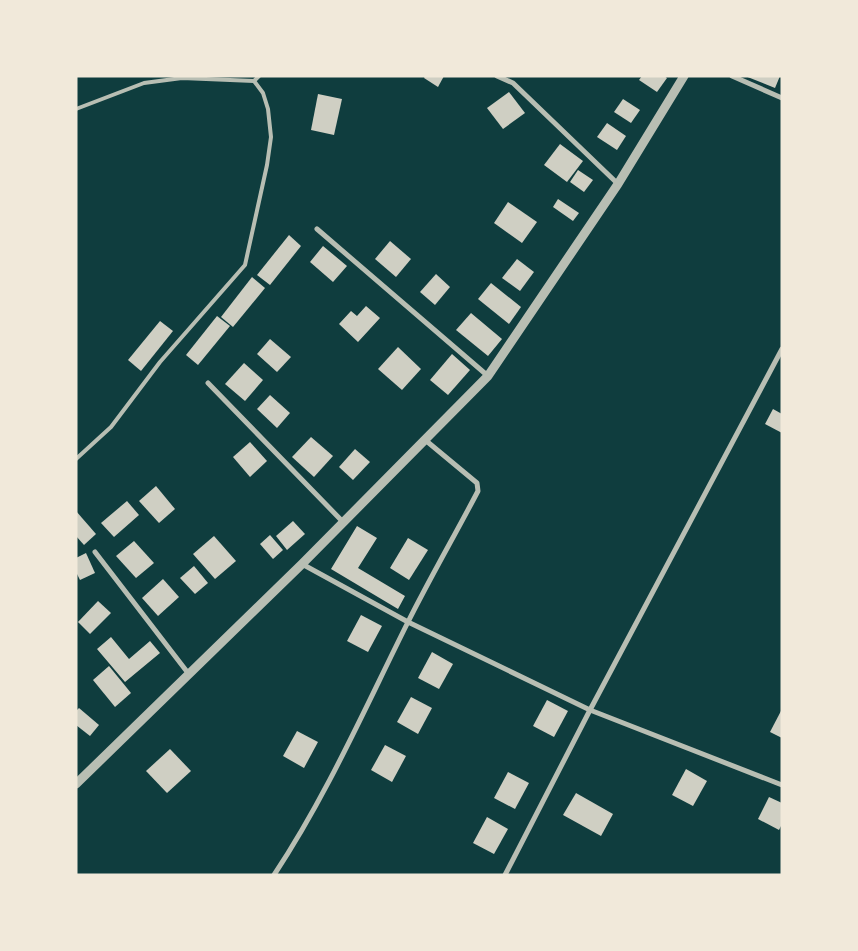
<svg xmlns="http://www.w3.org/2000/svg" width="858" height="951" font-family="'Roboto Condensed',sans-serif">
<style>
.building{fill:#cfcfc3}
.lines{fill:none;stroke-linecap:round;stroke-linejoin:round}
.service{stroke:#b8beb3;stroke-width:4}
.minor{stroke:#b8beb3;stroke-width:5}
.tertiary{stroke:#b8beb3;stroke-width:9}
</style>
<rect width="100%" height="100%" fill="#0f3d3e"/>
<g class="building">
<polygon points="425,76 444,76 438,87 424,78"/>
<polygon points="642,76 664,76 667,78 657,92 639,80"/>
<polygon points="745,76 780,76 775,88"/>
<polygon points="509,92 525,113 503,129 487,108"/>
<polygon points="318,94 342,99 334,135 311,130"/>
<polygon points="623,99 640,110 631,123 614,112"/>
<polygon points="607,123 626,136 617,150 597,137"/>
<polygon points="560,144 583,161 567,182 544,165"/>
<polygon points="578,170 593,180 584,192 570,182"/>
<polygon points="558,199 579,213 573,221 553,207"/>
<polygon points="508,202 537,222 522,243 494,223"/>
<polygon points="289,235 301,246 270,285 257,275"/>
<polygon points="390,241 411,259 396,277 375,259"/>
<polygon points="323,246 347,266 333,282 310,262"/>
<polygon points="517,259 534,272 520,291 502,278"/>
<polygon points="436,274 450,287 435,305 420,292"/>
<polygon points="252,277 265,288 233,327 221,317"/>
<polygon points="491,283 521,307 509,324 478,299"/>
<polygon points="366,306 380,318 358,342 339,324 351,311 357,316"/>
<polygon points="471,313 502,339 488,356 456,330"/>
<polygon points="217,316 230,326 198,365 186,355"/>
<polygon points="160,321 173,331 141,371 128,360"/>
<polygon points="270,339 291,357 277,372 257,354"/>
<polygon points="398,347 421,369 402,390 378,369"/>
<polygon points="452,354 470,370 448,395 430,380"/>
<polygon points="244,363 263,380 245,401 225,384"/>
<polygon points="270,395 290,413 277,428 257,409"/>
<polygon points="773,409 782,414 782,433 765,424"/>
<polygon points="311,437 333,456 314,477 292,457"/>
<polygon points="250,442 267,461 250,477 233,457"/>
<polygon points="355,449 370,462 353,480 339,467"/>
<polygon points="156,486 175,509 159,523 139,501"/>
<polygon points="127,501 139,515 114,537 101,523"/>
<polygon points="76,511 96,534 84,545 76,536"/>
<polygon points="293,521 305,534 287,550 276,536"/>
<polygon points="357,526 377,538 358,568 405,596 398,609 331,569"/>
<polygon points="270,535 283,550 273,559 260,544"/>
<polygon points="214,536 236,561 215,579 193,554"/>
<polygon points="408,538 428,550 409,580 390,568"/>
<polygon points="134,541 154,563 136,578 116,556"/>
<polygon points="86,553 95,573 80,580 76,572 76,558"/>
<polygon points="194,566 208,583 195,594 180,578"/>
<polygon points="163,579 179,597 158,616 142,598"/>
<polygon points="98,601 111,613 90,634 78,622"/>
<polygon points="361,615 382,626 368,652 347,641"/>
<polygon points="111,637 129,659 150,641 160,653 125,682 97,649"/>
<polygon points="432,652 453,664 439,689 418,678"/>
<polygon points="109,666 131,693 115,707 93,680"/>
<polygon points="411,697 432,708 418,734 397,722"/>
<polygon points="547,700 568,711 554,737 533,726"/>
<polygon points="79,708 99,725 90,736 76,725 76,711"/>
<polygon points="782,709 782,738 770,732"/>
<polygon points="297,731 318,742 304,768 283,756"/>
<polygon points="385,745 406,756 392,782 371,770"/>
<polygon points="170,749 191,771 167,793 146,771"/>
<polygon points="686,769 707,781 693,806 672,795"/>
<polygon points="508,772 529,783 515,809 494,798"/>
<polygon points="576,793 613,814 601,836 563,815"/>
<polygon points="769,797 782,803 782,824 779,830 758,819"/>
<polygon points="487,817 508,829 494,854 473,843"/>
</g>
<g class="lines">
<g class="service">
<polyline points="76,109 144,83 182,78 254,81 259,76"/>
<polyline points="76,459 111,427 160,362 245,265 267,165 271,137 268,109 263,93 254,81"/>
</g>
<g class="minor">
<polyline points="497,76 513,83 618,184"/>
<polyline points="732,76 782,98"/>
<polyline points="317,229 488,376"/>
<polyline points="208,383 343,522"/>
<polyline points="95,552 188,673"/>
<polyline points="302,564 408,622 590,710 782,785"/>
<path d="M274 875C327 795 365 708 408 622 430 578 455 535 478 491L477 483 424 439"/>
<polyline points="505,875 590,710 782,349"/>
</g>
<polyline class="tertiary" points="76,784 302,564 488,376 618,184 684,76"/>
</g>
<rect width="858" height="951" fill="none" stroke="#f1e9da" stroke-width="155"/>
</svg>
